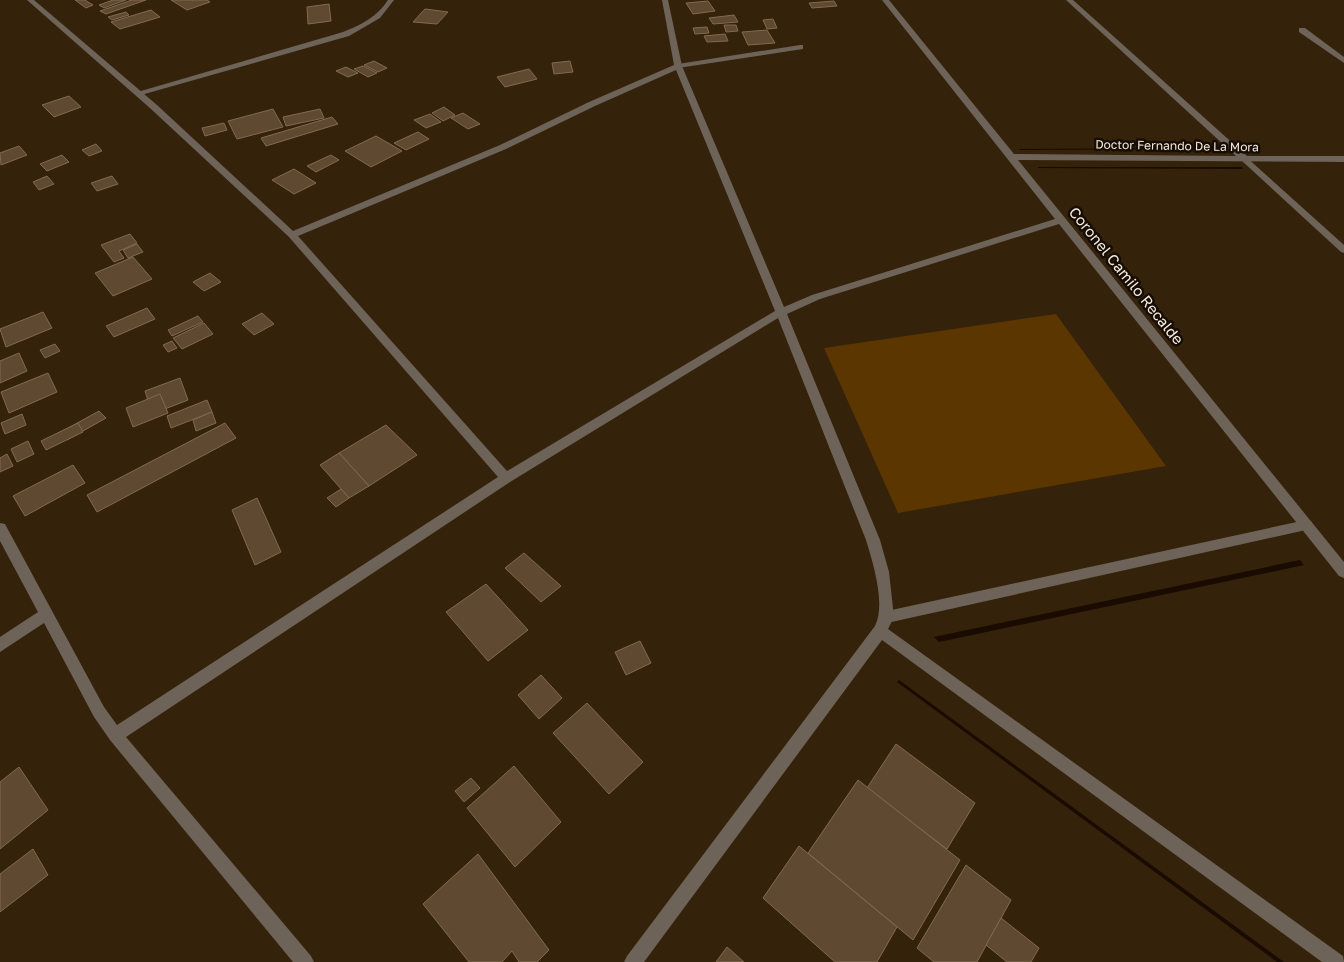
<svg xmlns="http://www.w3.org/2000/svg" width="1344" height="962" font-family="'Golos Text',sans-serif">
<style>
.green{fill:#5b3600}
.water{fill:#1a0b00}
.building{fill:#5f4931;stroke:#826a52}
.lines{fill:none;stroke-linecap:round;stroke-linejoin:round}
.service{fill:#6d6358;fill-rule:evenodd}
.minor{fill:#6d6358;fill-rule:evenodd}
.labels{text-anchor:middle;stroke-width:5;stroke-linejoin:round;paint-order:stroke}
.far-street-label{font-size:12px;fill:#f7eadc;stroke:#160d05}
.street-label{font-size:15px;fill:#f7eadc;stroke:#160d05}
</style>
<rect width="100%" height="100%" fill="#35220a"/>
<polygon class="green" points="1056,314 1166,466 898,513 824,348"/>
<g class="water">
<polygon points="1210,148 1212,149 1020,150 1019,149"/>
<polygon points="1038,167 1242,167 1243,169 1038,168"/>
<polygon points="1300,560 1304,565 939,642 934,637"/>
<polygon points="899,680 1284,962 1277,962 897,682"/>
</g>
<g class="building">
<polygon points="75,0 85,0 93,5 86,8"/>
<polygon points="113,0 126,0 104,8 99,5"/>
<polygon points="132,0 146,0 106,14 100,11"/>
<polygon points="171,0 207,0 210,2 187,10"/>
<polygon points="708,1 715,11 693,14 686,3"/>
<polygon points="834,1 837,6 812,8 809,3"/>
<polygon points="329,4 331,21 308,24 307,7"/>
<polygon points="425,9 448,12 437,24 413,22"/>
<polygon points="151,10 160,17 120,29 111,22"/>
<polygon points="126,12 129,15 112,20 108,17"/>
<polygon points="734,15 738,22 713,24 709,18"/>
<polygon points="773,19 777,28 767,29 763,20"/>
<polygon points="724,25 736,25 738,31 726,32"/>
<polygon points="707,27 709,33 695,34 693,28"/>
<polygon points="767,30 775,43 748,45 742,32"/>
<polygon points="725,34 728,41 707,42 704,36"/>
<polygon points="374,61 387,68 378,72 364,65"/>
<polygon points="570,61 573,72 554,74 552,63"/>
<polygon points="363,66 377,73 368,77 354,69"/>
<polygon points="346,67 358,73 348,77 336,71"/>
<polygon points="529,69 537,79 505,87 497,77"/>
<polygon points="69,96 81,107 54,117 42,105"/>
<polygon points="444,107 455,115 443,121 432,113"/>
<polygon points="273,109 283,127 237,139 228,121"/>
<polygon points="320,109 324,118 286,126 283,117"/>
<polygon points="463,113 480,124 468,129 451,118"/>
<polygon points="430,114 441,122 426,128 414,120"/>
<polygon points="332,117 338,124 266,146 261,138"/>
<polygon points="224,123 227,130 205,136 202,128"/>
<polygon points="418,132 429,139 406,150 394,143"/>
<polygon points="376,136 402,151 371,167 345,151"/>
<polygon points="96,144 102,151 89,156 82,150"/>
<polygon points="19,146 27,155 1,165 0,153"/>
<polygon points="62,155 69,162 47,171 40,164"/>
<polygon points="331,155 339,160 316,172 307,166"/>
<polygon points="294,169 316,183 294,194 272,180"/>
<polygon points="47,176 54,184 39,190 33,182"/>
<polygon points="112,176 118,184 97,191 91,183"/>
<polygon points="130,234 137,243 119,251 124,258 114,262 101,245"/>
<polygon points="137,244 143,252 128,258 123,250"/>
<polygon points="133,257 152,279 113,296 95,273"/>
<polygon points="210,273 221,282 204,291 193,282"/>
<polygon points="147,308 155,319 114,337 106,326"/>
<polygon points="43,312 52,328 6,347 0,329"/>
<polygon points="262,313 274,324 254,335 242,324"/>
<polygon points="198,316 203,322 172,336 168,330"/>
<polygon points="204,323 213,334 182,349 173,338"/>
<polygon points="172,341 177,348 168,352 163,345"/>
<polygon points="55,344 60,351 45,358 40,350"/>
<polygon points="19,353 27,371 0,383 0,361"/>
<polygon points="48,373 57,392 9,413 1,392"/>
<polygon points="180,378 188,400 152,414 145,391"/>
<polygon points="160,394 168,413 133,427 126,408"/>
<polygon points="207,400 212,412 171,428 167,416"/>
<polygon points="99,411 106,418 67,440 61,432"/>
<polygon points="212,412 216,423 196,431 193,420"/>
<polygon points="22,414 26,425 5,434 1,423"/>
<polygon points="78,423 83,432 46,450 41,441"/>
<polygon points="225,423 236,438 97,512 87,495"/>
<polygon points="386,425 417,455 369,486 339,453"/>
<polygon points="28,441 34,454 17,462 11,449"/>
<polygon points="339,453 369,486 349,498 320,465"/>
<polygon points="7,454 13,466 0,472 0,458"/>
<polygon points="73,465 85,483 25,516 13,496"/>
<polygon points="341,489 349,498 336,507 327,498"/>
<polygon points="257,498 281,552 255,565 232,510"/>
<polygon points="524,553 561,586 541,602 505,568"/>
<polygon points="486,584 528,630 488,661 446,612"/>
<polygon points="640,641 651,663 626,675 615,652"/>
<polygon points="541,675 562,698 539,719 518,695"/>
<polygon points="587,703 643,762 609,794 553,733"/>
<polygon points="896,744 975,803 947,849 867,788"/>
<polygon points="514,766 561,822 515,867 467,808"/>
<polygon points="19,767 48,810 0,849 0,782"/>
<polygon points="471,778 480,788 464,802 455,791"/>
<polygon points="858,780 960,860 913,940 808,853"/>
<polygon points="799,846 897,927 877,962 835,962 763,898"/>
<polygon points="33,849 48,875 0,912 0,874"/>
<polygon points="478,854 549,950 537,962 519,962 512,951 502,962 469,962 423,904"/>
<polygon points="966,865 1011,900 977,962 934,962 917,948"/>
<polygon points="1001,918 1039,948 1031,962 1007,962 986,945"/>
<polygon points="727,947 744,962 716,962"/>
</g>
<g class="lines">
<g class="service">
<path d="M388 0H394L380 18 349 36 141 95 134 93 343 32C361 25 377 17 388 0Z"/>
<polygon points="1299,28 1305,28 1344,57 1344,63 1299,32"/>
<polygon points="800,45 803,45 803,49 678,68 674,66 678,64"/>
<polygon points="1245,156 1344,245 1344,253 1341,252 1242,161 1241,159"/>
<polygon points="1306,520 1311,521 1313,525 1311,529 1306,530 887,623 882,621 880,617 882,613 887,611"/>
</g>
<path class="minor" d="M27 0H34L157 105 293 231 500 145 589 102 674 65 662 0H668L682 66 784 307 812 295 1055 219 882 0H889L1014 154 1236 156 1066 0H1073L1247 156H1344V162L1018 160 1344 562V578L1339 576 1059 224 820 299 787 314 880 540 889 572 894 617 888 629 1343 956 1344 962H1322L882 640 644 962H624L627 956 875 626C886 604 873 563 866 540L778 318 510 482 126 737 311 956 314 962H293L110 740 94 717 44 623 0 652V637L38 612 0 541V523L5 524 104 707 117 725 498 477 289 237 151 109ZM676 70 775 311 507 471 298 236 506 149 595 106Z"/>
</g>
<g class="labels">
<g class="far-street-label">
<text transform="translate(1177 146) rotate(1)" y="4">Doctor Fernando De La Mora</text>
</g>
<g class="street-label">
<text transform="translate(1126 276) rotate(51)" y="5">Coronel Camilo Recalde</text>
</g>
</g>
</svg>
